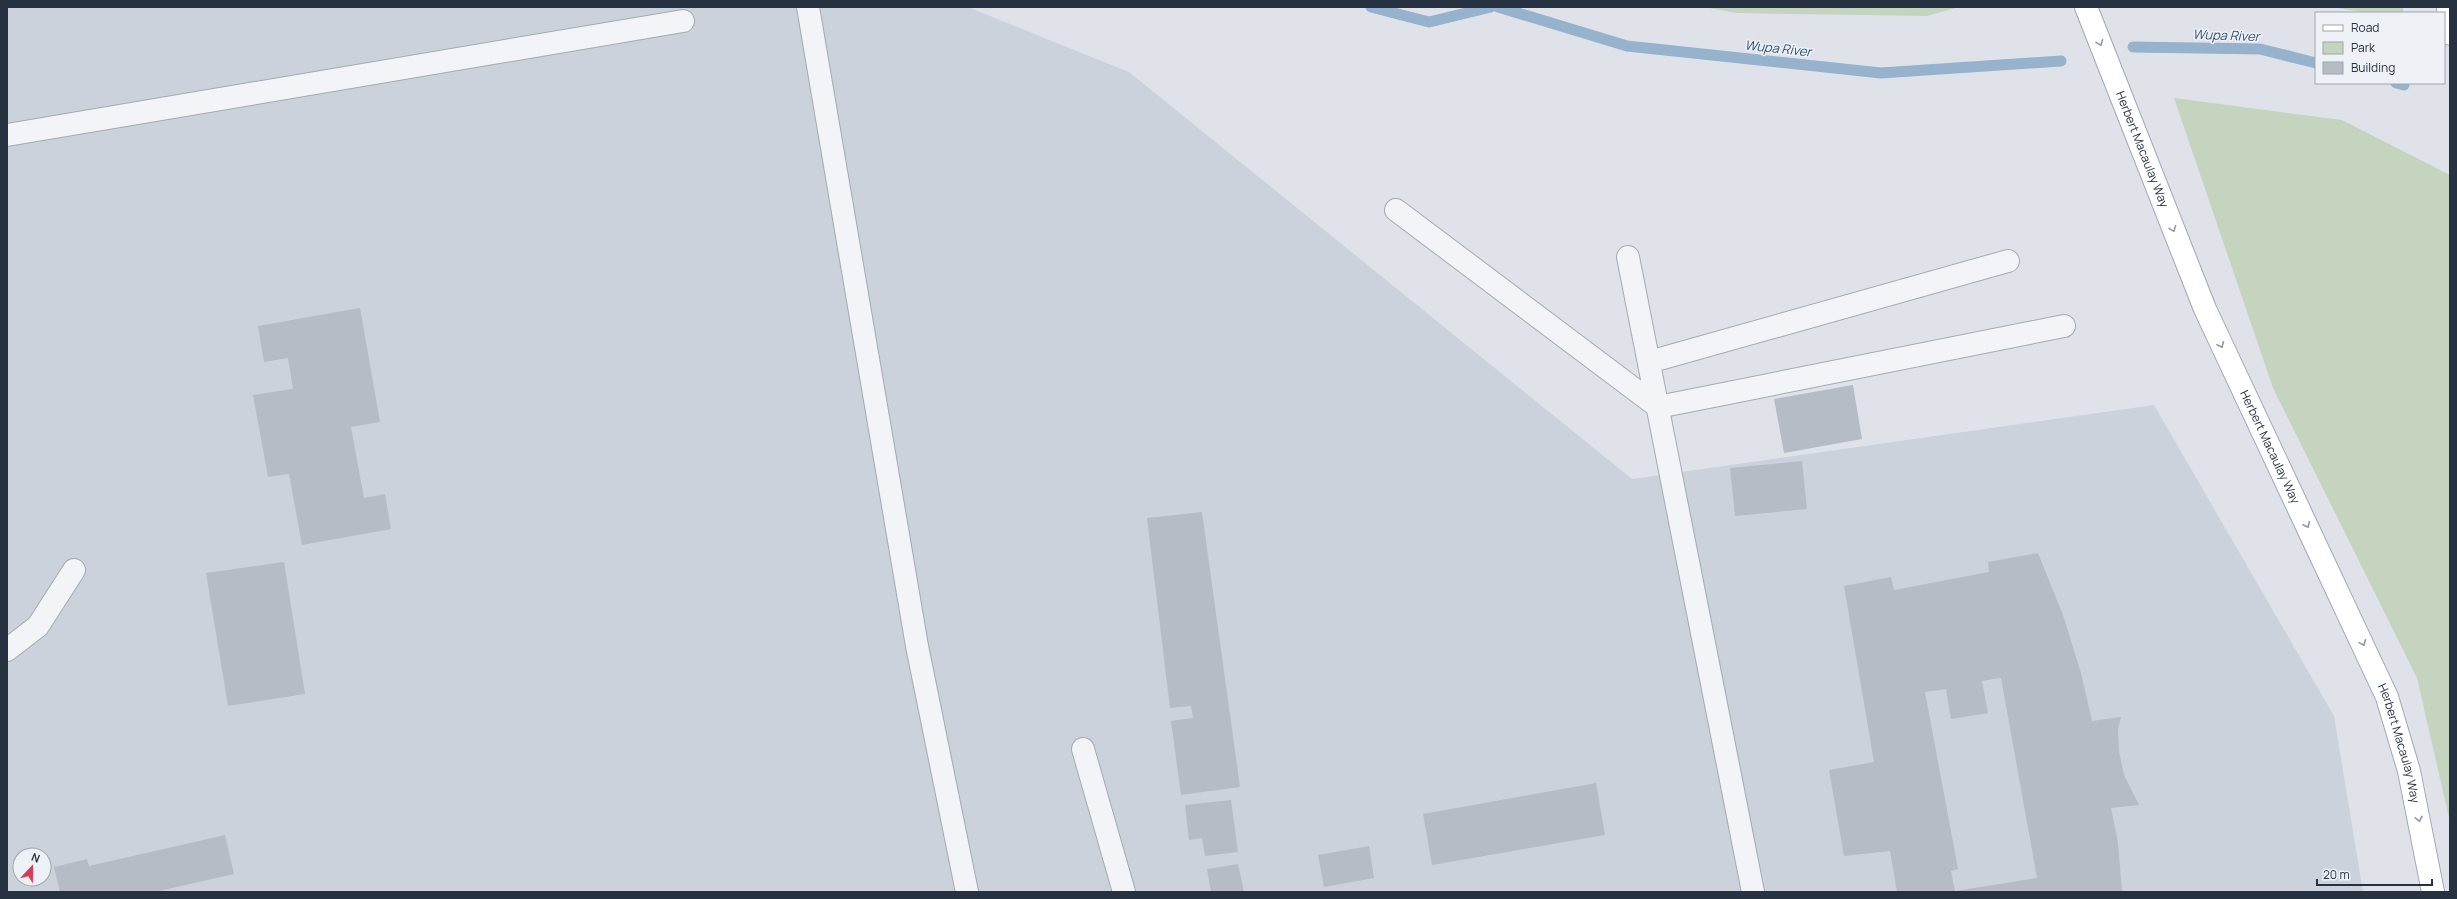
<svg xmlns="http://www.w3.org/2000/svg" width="2457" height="899" font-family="Manrope,sans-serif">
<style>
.built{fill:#ccd2db;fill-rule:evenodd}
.green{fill:#c5d4bf}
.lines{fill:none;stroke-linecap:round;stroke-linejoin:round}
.stream{stroke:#97b2cc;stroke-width:11}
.building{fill:#b5bcc6;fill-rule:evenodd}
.minor-casing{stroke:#a4aab3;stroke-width:24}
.major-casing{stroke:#9da8b6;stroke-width:24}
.minor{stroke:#f2f4f7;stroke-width:22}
.major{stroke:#fff;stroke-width:22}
.oneway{stroke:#9298a0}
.labels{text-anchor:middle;stroke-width:3;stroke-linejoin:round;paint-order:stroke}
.street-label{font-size:12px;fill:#263141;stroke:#eef2f7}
.water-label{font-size:13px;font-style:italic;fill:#2d5178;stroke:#eef2f7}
</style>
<rect width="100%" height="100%" fill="#dfe3e9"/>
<path class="built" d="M7 7H968L1129 72 1632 479 2154 405 2334 716 2363 892H7ZM20 855H44V879H20Z"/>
<g class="green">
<polygon points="1704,7 1959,7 1927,16 1736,13"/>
<polygon points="2331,7 2403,7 2403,13 2369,13"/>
<polygon points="2174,98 2342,120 2450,175 2450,822 2417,678 2273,388"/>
</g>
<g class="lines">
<g class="stream">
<polyline points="1371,7 1429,22 1491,7"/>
<polyline points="1498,7 1627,46 1881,73 2061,61"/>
<polyline points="2133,47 2260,49 2316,63"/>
<polyline points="2396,83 2404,85"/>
</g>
</g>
<g class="building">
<polygon points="360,308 380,422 351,427 364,498 385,494 391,529 302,545 289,474 268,477 253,395 293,389 288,358 264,362 258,326"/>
<polygon points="1853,385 1862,439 1784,453 1774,399"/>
<polygon points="1802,461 1807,509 1735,516 1730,468"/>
<polygon points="1202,512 1240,787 1181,795 1171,721 1193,718 1191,706 1170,708 1147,518"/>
<path d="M2038 553 2063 615 2081 673 2092 721 2121 717 2118 729 2119 751 2124 775 2139 805 2111 808 2118 843 2122 892H1897L1890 851 1844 856 1829 770 1874 762 1844 586 1891 577 1894 590 1989 572 1988 562ZM2001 678 2037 878 1955 891 1951 871 1958 869 1925 692 1946 689 1951 719 1988 713 1982 681Z"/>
<polygon points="284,562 305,694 228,706 206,573"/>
<polygon points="1596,783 1605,835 1432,865 1423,814"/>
<polygon points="1231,800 1238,852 1205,856 1202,838 1189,840 1185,805"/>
<polygon points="225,835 234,874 155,892 60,892 54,867 87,859 89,866"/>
<polygon points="1369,846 1374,878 1324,887 1318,855"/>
<polygon points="1238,864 1244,892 1211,892 1207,869"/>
</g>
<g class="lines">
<g class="minor-casing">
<g id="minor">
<polyline points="808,7 917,646 967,892"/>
<polyline points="7,135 683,21"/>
<polyline points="1396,210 1658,407 2064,326"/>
<polyline points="1628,257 1753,892"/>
<polyline points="1649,362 2008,261"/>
<polyline points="7,650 38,626 74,570"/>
<polyline points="1083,749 1124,892"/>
</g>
</g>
<g class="major-casing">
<g id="major">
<path id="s1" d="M2086 7 2205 309 2387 697 2409 771 2433 892"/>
<polyline points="2448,7 2450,34"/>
</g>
</g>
<use href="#minor" class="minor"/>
<use href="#major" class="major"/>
</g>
<defs><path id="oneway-chevron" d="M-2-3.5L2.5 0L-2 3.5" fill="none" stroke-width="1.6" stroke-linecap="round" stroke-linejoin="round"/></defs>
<g class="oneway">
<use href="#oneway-chevron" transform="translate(2100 43) rotate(69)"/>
<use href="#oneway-chevron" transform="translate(2173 229) rotate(69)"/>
<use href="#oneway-chevron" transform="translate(2221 345) rotate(65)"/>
<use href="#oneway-chevron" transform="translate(2307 525) rotate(65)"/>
<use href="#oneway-chevron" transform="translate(2363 643) rotate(66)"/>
<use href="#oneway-chevron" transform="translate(2419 819) rotate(78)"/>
</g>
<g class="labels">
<g class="street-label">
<text dy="4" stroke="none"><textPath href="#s1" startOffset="153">Herbert Macaulay Way</textPath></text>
<text dy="4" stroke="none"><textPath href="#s1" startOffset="477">Herbert Macaulay Way</textPath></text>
<text dy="4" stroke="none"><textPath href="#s1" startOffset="801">Herbert Macaulay Way</textPath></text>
</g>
<g class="water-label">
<text transform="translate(2226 35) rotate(2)" y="5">Wupa River</text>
<text transform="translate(1778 48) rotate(6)" y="5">Wupa River</text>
</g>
</g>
<rect width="2457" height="899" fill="none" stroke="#263141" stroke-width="16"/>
<rect x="2315" y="12" width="130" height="72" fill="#eef2f7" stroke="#9ea5ae"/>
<rect x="2323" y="25" width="20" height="6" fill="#ffffff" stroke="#9ea5ae"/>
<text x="2351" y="32" font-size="12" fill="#263141">Road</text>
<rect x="2323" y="42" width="20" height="12" fill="#c5d4bf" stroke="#9ea5ae"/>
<text x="2351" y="52" font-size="12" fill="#263141">Park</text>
<rect x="2323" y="62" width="20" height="12" fill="#b5bcc6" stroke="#9ea5ae"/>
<text x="2351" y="72" font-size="12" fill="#263141">Building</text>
<g transform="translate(32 867) rotate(22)"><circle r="19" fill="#eef2f7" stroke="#9ea5ae"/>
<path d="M0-3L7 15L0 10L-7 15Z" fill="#d83a57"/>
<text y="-6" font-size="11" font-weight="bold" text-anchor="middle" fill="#263141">N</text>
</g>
<path d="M2317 879v6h115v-6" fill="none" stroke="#263141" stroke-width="2"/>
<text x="2323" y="879" font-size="12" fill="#263141" stroke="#eef2f7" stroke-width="3" paint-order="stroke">20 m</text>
</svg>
